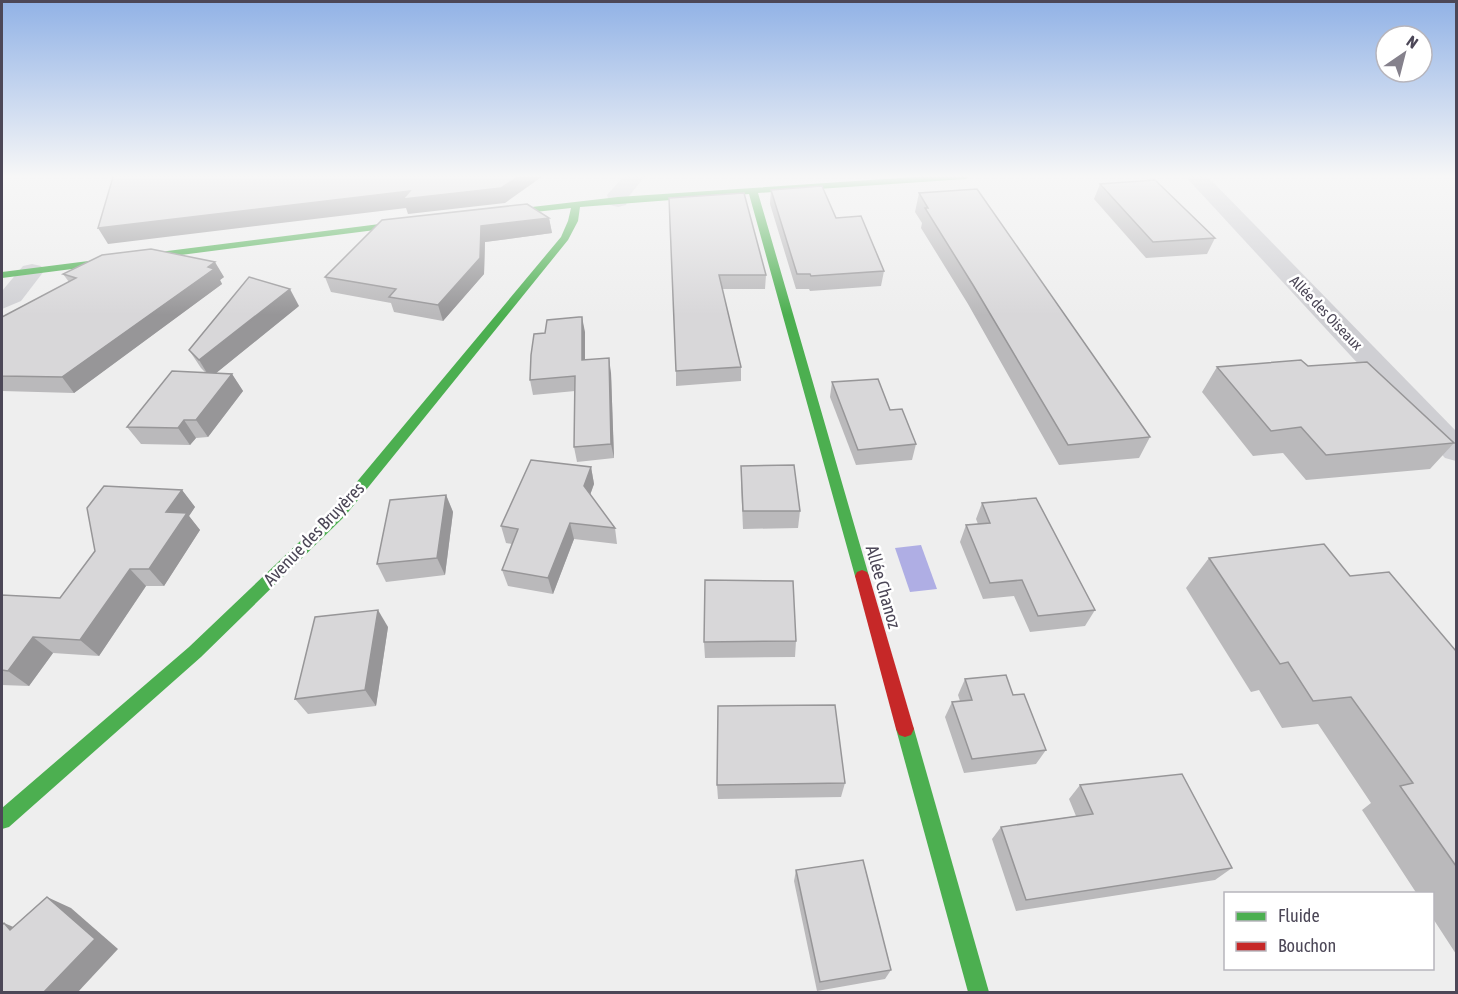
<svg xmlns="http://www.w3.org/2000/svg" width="1458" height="994" font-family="'Asap Condensed',sans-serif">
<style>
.water{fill:#afaee4}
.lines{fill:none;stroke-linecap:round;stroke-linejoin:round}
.street{fill:#cfcfd3;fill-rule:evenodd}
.fast{fill:#4caf50;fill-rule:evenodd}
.jam{fill:#c62828;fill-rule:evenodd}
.wall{fill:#bab9bb}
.shaded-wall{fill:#979698}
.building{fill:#d8d7d9;stroke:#979698;stroke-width:1.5}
.labels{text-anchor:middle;stroke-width:5;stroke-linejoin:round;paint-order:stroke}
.far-street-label{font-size:15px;fill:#4c4757;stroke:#fff}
.street-label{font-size:18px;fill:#4c4757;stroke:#fff}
</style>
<rect width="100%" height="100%" fill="#eee"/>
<polygon class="water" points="921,545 937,589 910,592 895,548"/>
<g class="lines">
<g class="street">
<polygon points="624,176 645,176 629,196 626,205 618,207 610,205 607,195"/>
<polygon points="1185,176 1207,176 1456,431 1456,461 1445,458"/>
<polygon points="32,264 41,266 44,271 21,301 2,309 2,291 23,266"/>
</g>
<g class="fast">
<polygon points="930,176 970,176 966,179 758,193 869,576 867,580 862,582 857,580 855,576 749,194 580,207 578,221 568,240 345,516 201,657 9,827 2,829 2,808 189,647 335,508 561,237 568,221 571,208 491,217 486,214 488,212 618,197"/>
<polygon points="419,219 422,220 422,224 2,278 2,272"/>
<polygon points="905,721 911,723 914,729 989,992 968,992 896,729 899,723"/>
</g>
<polygon class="jam" points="862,570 867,572 869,576 914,729 911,735 905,737 899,735 896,729 855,576 857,572"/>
</g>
<g class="wall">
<polygon points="1100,184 1215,238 1207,254 1146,258 1094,199"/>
<polygon points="771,190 836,218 884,271 881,286 810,291 809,289 796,289 770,204"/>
<polygon points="744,193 766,275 765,289 722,289 741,367 741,381 676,386 676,371"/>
<polygon points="919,193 1150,437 1139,458 1059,465 968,304 921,228 922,223 915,212"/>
<polygon points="549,218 552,233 485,242 484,274 443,321 394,312 391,303 331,292 325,277"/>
<polygon points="63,274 224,277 220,280 222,284 74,393 2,391 2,317 69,282"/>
<polygon points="299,306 216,373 232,374 243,391 208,437 196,438 190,445 141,444 127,427 206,373 201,368 189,350"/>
<polygon points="585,332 585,360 611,373 614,458 577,462 574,447 575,391 533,395 530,380"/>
<polygon points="1308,366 1454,443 1430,469 1306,480 1283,453 1253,456 1202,392 1217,367"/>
<polygon points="832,382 890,410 916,444 912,460 856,465 830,397"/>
<polygon points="741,466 800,511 798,528 743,529 741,483"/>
<polygon points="591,467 594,484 590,495 615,528 617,544 574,539 553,594 508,586 502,570 512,544 506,543 501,526"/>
<polygon points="182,490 195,507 189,516 200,530 164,586 146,586 99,656 53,653 29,686 2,685 2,595 60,598 95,551"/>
<polygon points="446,495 453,512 445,575 386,582 377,564"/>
<polygon points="982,503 1095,610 1085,626 1030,632 1014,596 983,599 960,542 966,525 978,524 976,519"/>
<polygon points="1209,558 1350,576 1456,651 1456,954 1432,917 1432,894 1417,894 1362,810 1371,803 1318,724 1282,728 1259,690 1251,692 1186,588"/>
<polygon points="388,627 376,706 308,714 295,699"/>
<polygon points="796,641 795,657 705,658 704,642"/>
<polygon points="965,679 1013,695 1046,750 1036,764 964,773 945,717 952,702 960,701 958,695"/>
<polygon points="845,783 841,797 718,799 717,785"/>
<polygon points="1080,785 1232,868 1215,880 1016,911 992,839 1001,827 1076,816 1069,799"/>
<polygon points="796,870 891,970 885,979 817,991 794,881"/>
</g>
<g class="shaded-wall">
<polygon points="519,176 543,176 505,203 408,214 406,208 108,244 98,228"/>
<polygon points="549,218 552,233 485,242 484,274 443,321 438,305 481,226"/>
<polygon points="215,262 224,277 220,280 222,284 74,393 62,377"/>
<polygon points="290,289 299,306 210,378 199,360"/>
<polygon points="582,317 585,332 585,374 582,360"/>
<polygon points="609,358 611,373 614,458 611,444"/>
<polygon points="232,374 243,391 208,437 196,420"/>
<polygon points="184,420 196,438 190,445 178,428"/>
<polygon points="591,467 594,484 587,503 584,486"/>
<polygon points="182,490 195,507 189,516 200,530 164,586 149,569 166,512"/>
<polygon points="446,495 453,512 445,575 437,558"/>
<polygon points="570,523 574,539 553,594 548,578"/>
<polygon points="130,569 146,586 99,656 80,640"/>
<polygon points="378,610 388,627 376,706 365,690"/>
<polygon points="33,637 53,653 29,686 8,671"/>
<polygon points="47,897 71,908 118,949 77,993 43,993"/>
<polygon points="4,923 30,934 10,930"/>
</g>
<g class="building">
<polygon points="115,176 519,176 501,188 403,199 410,191 98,228 113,177"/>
<polygon points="1155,180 1215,238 1153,242 1100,184"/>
<polygon points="822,186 836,218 861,216 884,271 811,276 810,274 797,274 771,190"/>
<polygon points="977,189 1150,437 1068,445 973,285 925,208 928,208 919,193"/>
<polygon points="744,193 766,275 719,275 741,367 676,371 669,198"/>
<polygon points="527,204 549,218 481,226 480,258 438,305 389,297 396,289 325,277 382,220"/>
<polygon points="151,249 215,262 208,267 214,269 62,377 2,376 2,317 76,278 63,274 102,255"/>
<polygon points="249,277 290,289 199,360 189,350"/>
<polygon points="579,317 582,317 582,360 609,358 611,444 574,447 575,376 530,380 531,355 534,334 545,333 547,320"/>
<polygon points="1301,360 1308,366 1367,362 1454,443 1326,455 1301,427 1271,431 1217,367"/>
<polygon points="172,371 232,374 196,420 184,420 178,428 127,427"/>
<polygon points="878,379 890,410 902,409 916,444 858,450 832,382"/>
<polygon points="531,460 591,467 584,486 615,528 570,523 548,578 502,570 518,529 501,526"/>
<polygon points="794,465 800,511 743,511 741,466"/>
<polygon points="104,486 182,490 166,512 187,513 149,569 130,569 80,640 33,637 8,671 2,670 2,595 60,598 95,551 87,508"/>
<polygon points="446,495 437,558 377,564 390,500"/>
<polygon points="1036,498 1095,610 1038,616 1022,580 990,583 966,525 990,523 982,503"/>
<polygon points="1324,544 1350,576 1389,572 1456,651 1456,866 1400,786 1413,783 1351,697 1313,701 1288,662 1280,664 1209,558"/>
<polygon points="705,580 793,581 796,641 704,642"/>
<polygon points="378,610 365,690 295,699 315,617"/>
<polygon points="1006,675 1013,695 1024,694 1046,750 972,759 952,702 972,700 965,679"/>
<polygon points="835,705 845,783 717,785 718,706"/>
<polygon points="1182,774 1232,868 1026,900 1001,827 1093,814 1080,785"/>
<polygon points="863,860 891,970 820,982 796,870"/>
<polygon points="47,897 95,939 43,993 2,993 2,925 4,923 10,930"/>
</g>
<linearGradient id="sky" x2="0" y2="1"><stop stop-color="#91b2e6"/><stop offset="0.56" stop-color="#f7f7f7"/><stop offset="1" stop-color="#f7f7f7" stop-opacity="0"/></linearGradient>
<rect width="1458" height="315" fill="url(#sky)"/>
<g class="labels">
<g class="far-street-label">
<text transform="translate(1326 313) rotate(46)" y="5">Allée des Oiseaux</text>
</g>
<g class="street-label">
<text transform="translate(314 534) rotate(-46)" y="6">Avenue des Bruyères</text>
<text transform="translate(883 587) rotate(74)" y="6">Allée Chanoz</text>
</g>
</g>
<rect width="1458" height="994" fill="none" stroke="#4c4757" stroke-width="6"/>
<rect x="1224" y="892" width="210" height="78" fill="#ffffff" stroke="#b7b5bc" stroke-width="1.5"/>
<rect x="1236" y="912" width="30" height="9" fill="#4caf50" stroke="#b7b5bc" stroke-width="1.5"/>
<text x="1278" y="922" font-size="18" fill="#4c4757">Fluide</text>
<rect x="1236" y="942" width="30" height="9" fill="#c62828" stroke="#b7b5bc" stroke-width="1.5"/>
<text x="1278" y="952" font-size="18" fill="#4c4757">Bouchon</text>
<g transform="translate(1404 54) rotate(35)"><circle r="28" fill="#ffffff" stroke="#b7b5bc" stroke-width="1.5"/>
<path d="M0-4.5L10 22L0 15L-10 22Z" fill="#85818c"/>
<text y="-9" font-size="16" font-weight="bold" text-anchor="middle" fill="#4c4757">N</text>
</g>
</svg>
